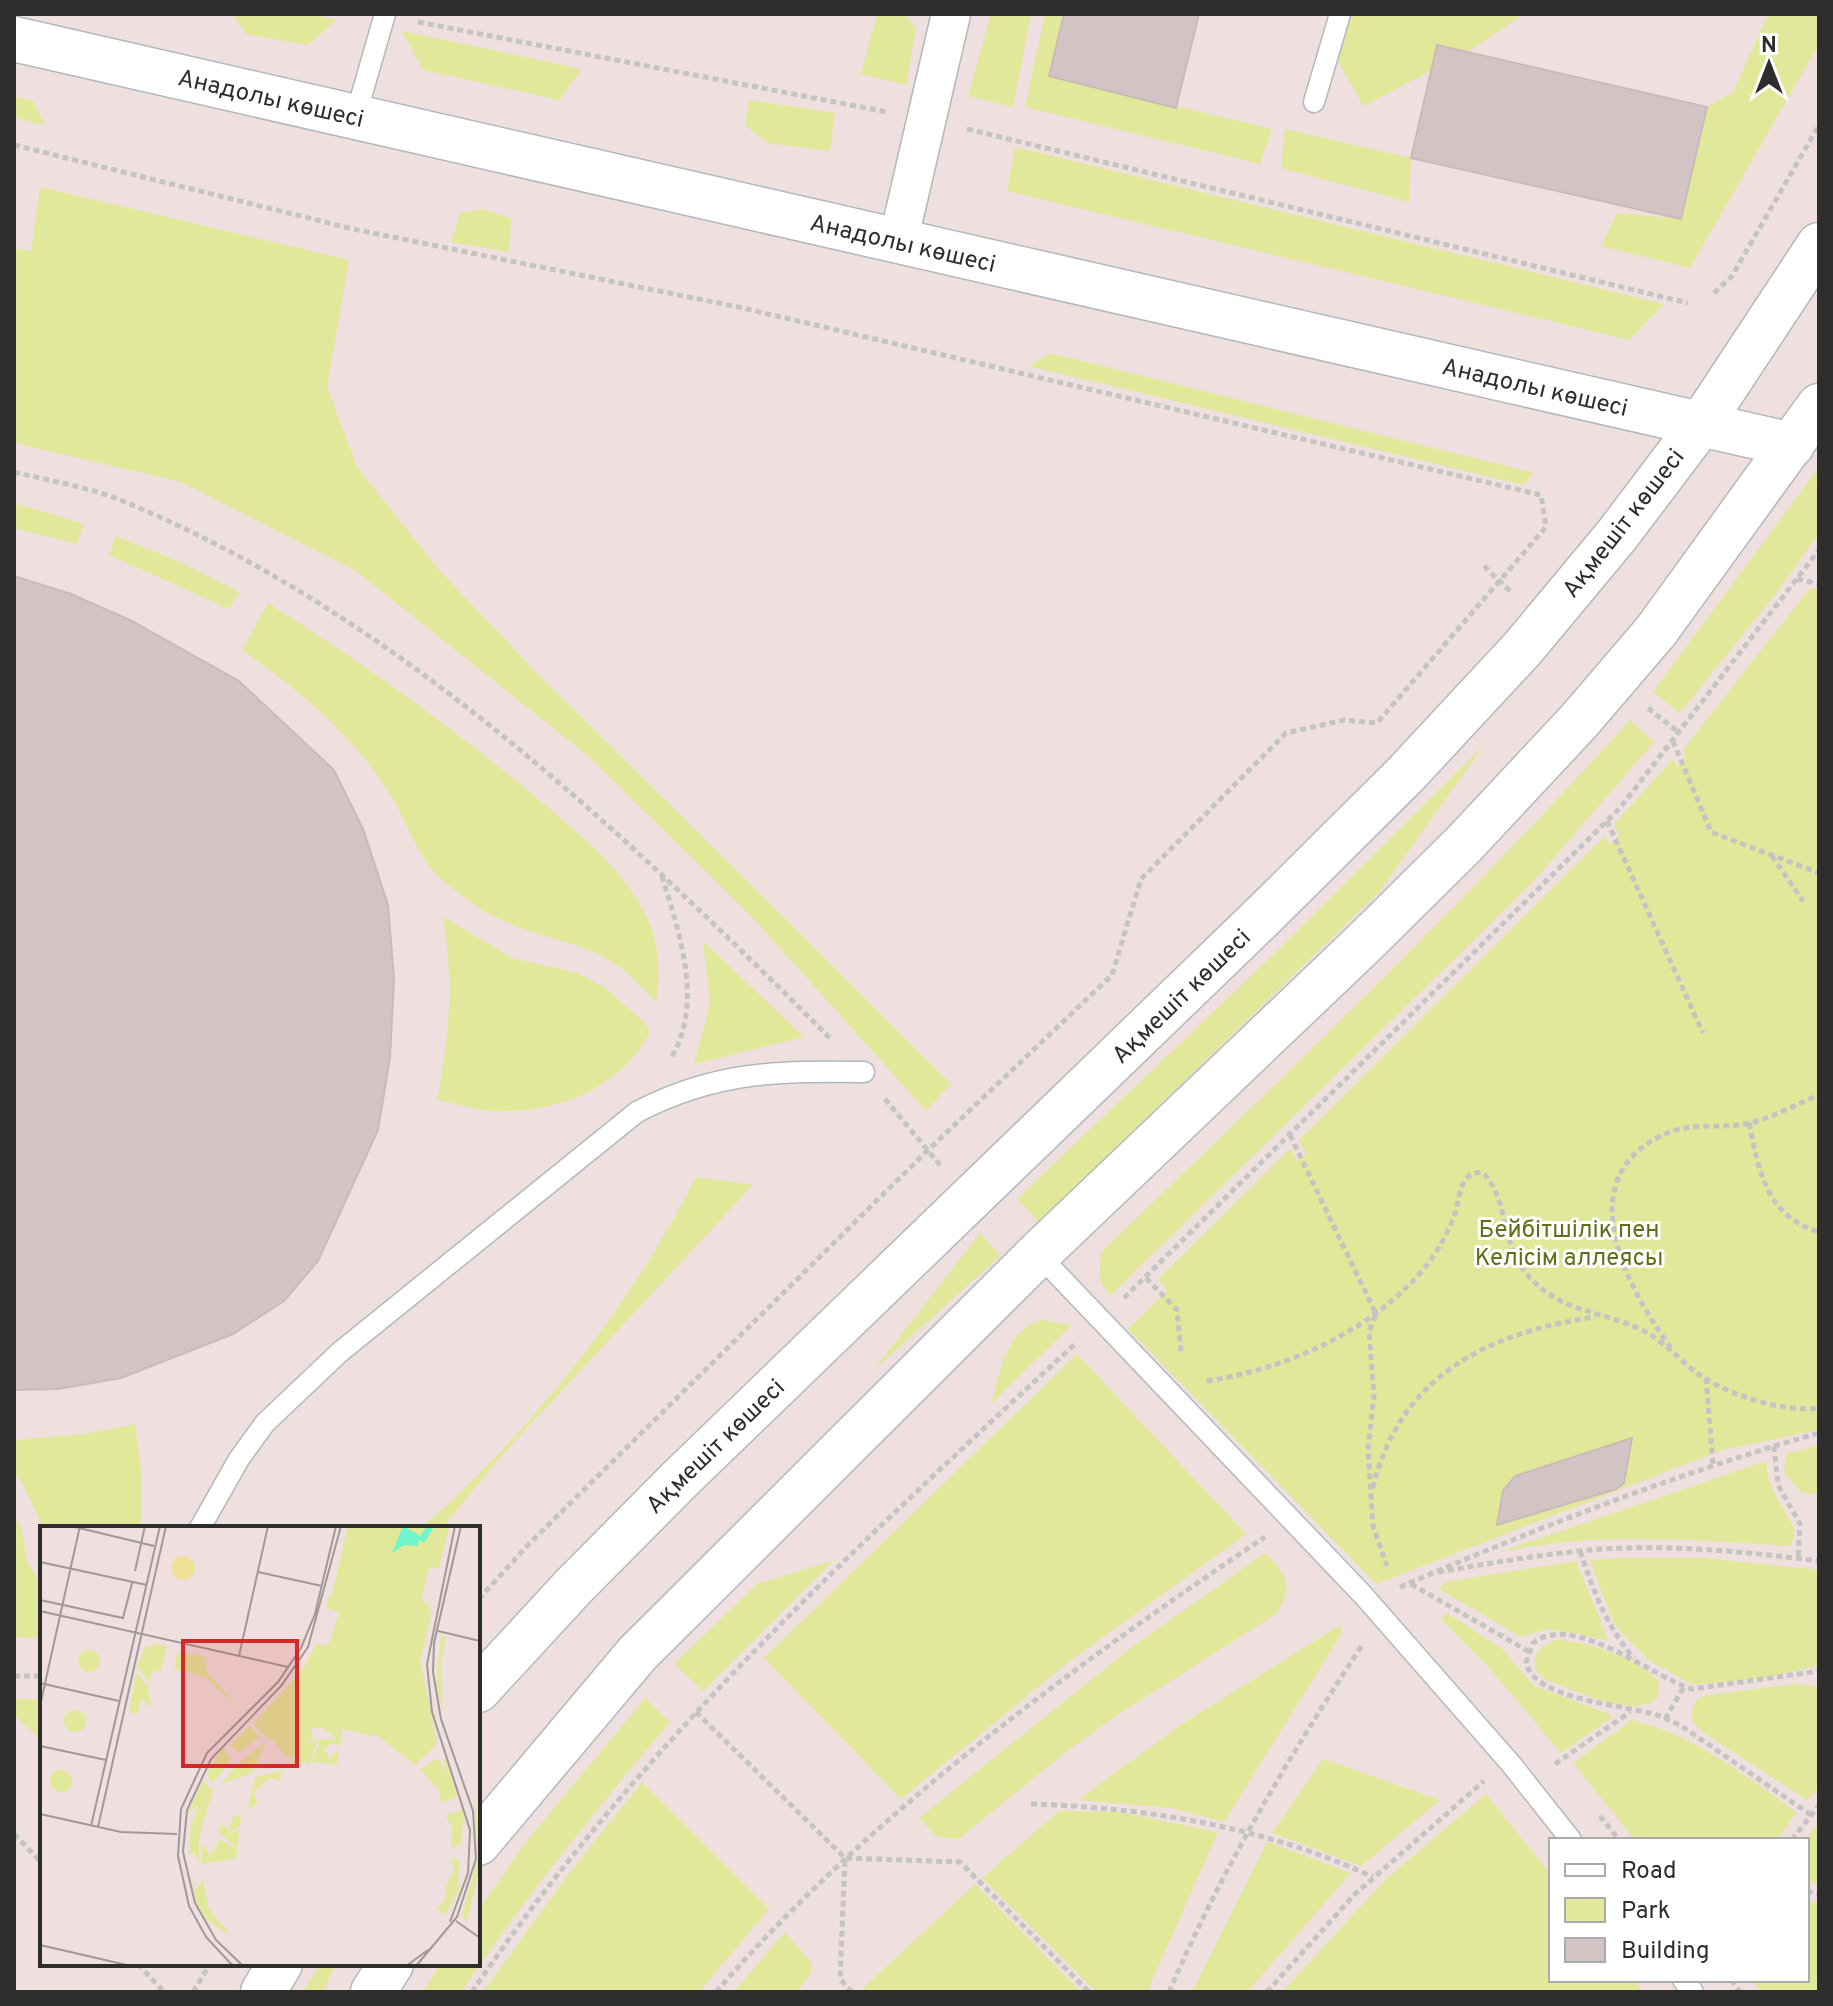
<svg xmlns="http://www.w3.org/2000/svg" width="1833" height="2006" font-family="Overpass,sans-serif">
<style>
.green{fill:#e1e89a}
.building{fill:#d2c4c4;stroke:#cbbab8;stroke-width:2}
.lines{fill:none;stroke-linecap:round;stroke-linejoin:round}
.lane-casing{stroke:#afbabd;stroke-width:23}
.street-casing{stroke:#afbabd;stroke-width:41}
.secondary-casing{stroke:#afbabd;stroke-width:47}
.path{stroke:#c4c4c4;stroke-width:5;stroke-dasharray:6 4;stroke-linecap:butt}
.lane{stroke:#fff;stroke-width:20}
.street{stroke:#fff;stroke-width:38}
.secondary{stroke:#fff;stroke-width:44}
.labels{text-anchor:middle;stroke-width:6;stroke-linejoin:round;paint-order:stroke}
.street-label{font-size:24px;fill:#2d2d2d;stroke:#fff}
.park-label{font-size:24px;fill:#5d7017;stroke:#fff}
.inset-road{fill:none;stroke:#a19898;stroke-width:2}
.view{fill:#d62828;fill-opacity:0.15;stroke:#d62828;stroke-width:4}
.inset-edge{fill:none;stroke:#2d2d2d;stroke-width:4}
</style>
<rect width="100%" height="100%" fill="#efdfdf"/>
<g class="green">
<polygon points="232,14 312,14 337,20 307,45 246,34"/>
<polygon points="877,14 903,14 916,28 906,85 861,74"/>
<polygon points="991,14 1031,14 1013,107 968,96"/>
<polygon points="1045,14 1065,14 1049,76 1272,129 1260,164 1025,107"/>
<polygon points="1350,14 1524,14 1466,53 1363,106 1333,52"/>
<polygon points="1768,14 1819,14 1819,44 1690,268 1601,246 1617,213 1681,219 1707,107 1733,92"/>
<polygon points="402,31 582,69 559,100 423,70"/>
<polygon points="14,96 33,101 45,125 14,118"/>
<polygon points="749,100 835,113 830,151 767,143 745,125"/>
<polygon points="1285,129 1411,158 1409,202 1281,168"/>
<polygon points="1015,147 1664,304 1629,340 1007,191"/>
<polygon points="40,187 349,260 327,387 357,467 439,570 531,667 951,1084 926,1111 752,917 588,756 356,571 181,482 14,443 14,248 31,251"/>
<polygon points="482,209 511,218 509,252 451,242 460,213"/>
<polygon points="1050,353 1534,473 1523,485 1029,366"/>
<polygon points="1819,467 1819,533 1778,591 1680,713 1653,692"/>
<polygon points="14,503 84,524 77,544 14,528"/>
<polygon points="116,536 180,562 239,592 229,609 109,555"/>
<polygon points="1810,588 1819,590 1819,1430 1722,1450 1376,1584 1128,1329 1167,1291 1158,1279 1291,1148 1298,1162 1306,1154 1299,1140 1605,836 1610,845 1619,834 1614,824 1673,759 1677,767 1686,757 1683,750"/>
<path d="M268 603C363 663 452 727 538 799 579 834 629 873 650 925 660 949 660 977 656 1003 603 935 559 949 493 916 475 908 459 893 443 881 416 858 406 817 386 788 348 731 298 689 242 650Z"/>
<path d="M1630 720 1654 742 1532 883 1110 1296 1099 1280 1101 1252C1282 1079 1462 906 1630 720Z"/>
<polygon points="1485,744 1380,891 1039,1222 1017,1199 1276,952"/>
<path d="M442 916 512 958 577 973 604 987 645 1023 650 1032C621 1089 555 1114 492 1111 474 1110 455 1103 437 1100 449 1039 455 977 442 916Z"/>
<polygon points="703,941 804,1037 694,1064 710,1003"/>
<path d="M696 1177 753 1185 503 1454 442 1528H421C531 1432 630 1307 696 1177Z"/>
<polygon points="980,1233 1000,1256 873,1371"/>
<path d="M1043 1320 1072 1325 991 1404C1001 1372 1005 1328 1043 1320Z"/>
<polygon points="1077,1354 1246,1534 1070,1661 901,1799 764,1658"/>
<polygon points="135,1424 141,1471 141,1528 43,1528 24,1486 14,1472 14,1440 85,1434"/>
<polygon points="1819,1445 1819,1494 1802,1493 1784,1472 1786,1454"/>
<path d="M1766 1461C1767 1490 1784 1506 1795 1531L1791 1546C1690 1540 1596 1531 1497 1553Z"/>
<polygon points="14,1516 21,1527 27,1561 42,1588 42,1638 14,1637"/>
<path d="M1265 1553C1287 1574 1294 1587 1276 1614L1122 1712 1067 1751 959 1839 937 1837 919 1818 1136 1644Z"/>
<polygon points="1617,1558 1705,1558 1819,1570 1819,1665 1766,1678 1692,1685 1649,1660 1624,1636 1613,1622 1590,1560"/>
<polygon points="834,1560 703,1691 674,1664 757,1584"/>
<polygon points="1576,1561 1608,1640 1548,1629 1521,1637 1439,1589 1445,1582"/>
<polygon points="1447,1613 1502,1649 1534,1686 1614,1716 1561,1753 1490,1669 1441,1619"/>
<polygon points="1342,1624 1342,1633 1224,1822 1171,1808 1078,1800 1182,1724"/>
<path d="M1556 1640C1587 1641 1638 1658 1659 1682L1658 1698C1631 1720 1577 1690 1548 1681 1525 1668 1534 1647 1556 1640Z"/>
<path d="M1796 1684 1819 1687V1788L1807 1800 1704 1733C1691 1722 1687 1714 1697 1699L1707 1695Z"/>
<path d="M645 1698 670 1722C596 1810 525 1897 461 1992H422L441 1964H478V1911L526 1842Z"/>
<polygon points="14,1699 42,1699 42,1741 14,1715"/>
<path d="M1632 1720C1692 1735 1746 1775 1796 1812L1778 1840H1635L1573 1763Z"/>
<polygon points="1323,1759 1440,1800 1361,1866 1272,1833"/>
<polygon points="642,1782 769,1909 699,1992 483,1992 567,1876"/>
<polygon points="1486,1794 1551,1875 1551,1980 1634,1980 1643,1992 1282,1992 1385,1880"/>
<polygon points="1059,1811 1118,1812 1218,1832 1147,1992 1096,1992 982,1878"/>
<polygon points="1819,1823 1819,1885 1807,1881 1805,1840"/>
<polygon points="1267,1842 1351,1873 1247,1992 1192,1992"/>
<polygon points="975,1884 1081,1992 859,1992"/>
<polygon points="1807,1899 1819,1904 1819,1992 1761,1992 1752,1980 1807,1980"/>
<polygon points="785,1932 812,1964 810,1974 797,1992 734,1992"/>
<polygon points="320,1964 335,1964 323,1992 303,1992"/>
</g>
<g class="building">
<polygon points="1064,14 1199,14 1176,108 1049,76"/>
<polygon points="1437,45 1707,107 1681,219 1411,158"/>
<polygon points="14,576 71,594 130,620 239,681 334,770 363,829 388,905 394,979 390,1058 378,1130 318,1261 284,1301 233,1334 121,1378 58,1389 14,1390"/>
<polygon points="1632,1438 1624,1483 1616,1489 1497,1525 1503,1491 1515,1476"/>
</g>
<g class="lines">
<g class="lane-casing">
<g id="lane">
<polyline points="1314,102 1340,14"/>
<polyline points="355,118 385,14"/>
<polyline points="1038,1254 1363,1595 1511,1764 1571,1840"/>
<path d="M200 1528 239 1459 265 1423 340 1352 637 1112C716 1071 777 1071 864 1072"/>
<polyline points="1683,1980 1693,1992"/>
</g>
</g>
<g class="street-casing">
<polyline id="street" points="898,242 951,14"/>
</g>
<g class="secondary-casing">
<g id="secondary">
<polyline points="14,39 1792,445"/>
<polyline points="478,1690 572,1588 679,1480 1267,912 1405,775 1523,648 1617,535 1701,424 1819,245"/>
<polyline points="478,1843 637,1654 1038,1254 1365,942 1464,844 1579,721 1656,631 1819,406"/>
<polyline points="263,1992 280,1964"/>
<polyline points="373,1992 391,1964"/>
</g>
</g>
<g class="path">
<polyline points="418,22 887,112"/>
<polyline points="967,129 1688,303"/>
<polyline points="14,145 353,229 738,307 1541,495 1546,527 1377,723 1344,720 1286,733 1141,879 1112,975 926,1152 528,1545 478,1600"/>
<polyline points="1714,293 1732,276 1819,125"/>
<path d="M14 472C50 481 90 487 125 502 396 614 625 834 830 1038"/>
<polyline points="1484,566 1512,593"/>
<polyline points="1797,579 1819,584"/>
<polyline points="1648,708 1678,732"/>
<polyline points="1673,741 1711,832 1819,873"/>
<polyline points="1607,821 1703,1033"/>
<polyline points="1772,856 1803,901"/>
<path d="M662 876C679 933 705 1003 670 1060"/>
<polyline points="885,1099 940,1165"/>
<path d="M1749 1123C1759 1171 1766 1216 1819 1232"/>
<polyline points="1290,1135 1376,1314 1369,1331 1374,1395 1368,1450 1373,1526 1387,1566"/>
<polyline points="1146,1278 1177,1310 1181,1352"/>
<polyline points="1124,1298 1620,808 1819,550"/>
<path d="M1671 1348C1627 1288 1567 1178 1665 1134 1693 1121 1723 1130 1750 1123 1774 1117 1797 1104 1819 1095"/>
<polyline points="1706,1378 1713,1465"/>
<path d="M1207 1381C1285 1369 1368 1333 1421 1272 1436 1255 1447 1235 1455 1214 1458 1204 1459 1188 1466 1179 1470 1174 1475 1173 1482 1172 1509 1198 1501 1243 1525 1272 1559 1314 1600 1309 1644 1331 1664 1342 1679 1359 1697 1373 1724 1394 1784 1413 1819 1408"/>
<polyline points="1774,1446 1778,1485 1800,1524 1798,1559"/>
<path d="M1373 1488C1399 1376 1489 1332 1595 1317"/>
<path d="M1580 1551C1594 1591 1605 1625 1634 1658"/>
<path d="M1438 1572C1485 1564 1532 1556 1579 1551 1659 1543 1740 1551 1819 1561"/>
<polyline points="1411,1584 1528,1651"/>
<path d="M1400 1587C1537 1528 1675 1474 1819 1433"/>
<polyline points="14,1676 42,1676"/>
<polyline points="696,1712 845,1858"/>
<polyline points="1665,1719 1684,1687"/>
<polyline points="1555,1764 1630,1712"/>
<path d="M1031 1804C1150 1808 1265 1827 1373 1877"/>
<path d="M1811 1815 1680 1725C1672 1722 1664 1717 1657 1715 1625 1705 1535 1700 1526 1663L1533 1643C1573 1611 1652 1677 1692 1689L1819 1671"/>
<polyline points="1600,1816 1619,1840"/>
<polyline points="14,1834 42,1863"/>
<polyline points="1792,1840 1819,1805"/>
<polyline points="1807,1891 1819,1895"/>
<polyline points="138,1964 164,1992"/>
<polyline points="1731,1980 1740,1992"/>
<polyline points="193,1992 210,1964"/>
<path d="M472 1992C638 1746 859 1544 1076 1343"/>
<path d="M716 1992C867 1817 1073 1666 1265 1537"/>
<polyline points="852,1992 840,1979 845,1858 960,1862 1089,1992"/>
<path d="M1169 1992C1222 1869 1289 1756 1363 1644"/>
<polyline points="1267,1992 1354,1895 1484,1781"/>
</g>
<use href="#lane" class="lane"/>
<use href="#street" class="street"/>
<use href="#secondary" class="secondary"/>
</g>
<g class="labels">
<g class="street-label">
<text transform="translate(271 98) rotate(13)" y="8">Анадолы көшесі</text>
<text transform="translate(903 243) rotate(13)" y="8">Анадолы көшесі</text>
<text transform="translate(1535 387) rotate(13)" y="8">Анадолы көшесі</text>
<text transform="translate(1623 523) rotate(-52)" y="8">Ақмешіт көшесі</text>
<text transform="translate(1181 996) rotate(-44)" y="8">Ақмешіт көшесі</text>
<text transform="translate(715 1446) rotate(-44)" y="8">Ақмешіт көшесі</text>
</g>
<g class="park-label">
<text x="1569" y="1237">Бейбітшілік пен<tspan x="1569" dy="28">Келісім аллеясы</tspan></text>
</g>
</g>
<g transform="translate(40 1526)">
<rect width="440" height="440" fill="#efdfdf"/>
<path d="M308 0H409L399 42 389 43 381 74 390 79 388 93 393 82 380 135 398 217 384 170 397 218 375 239 339 211 297 202 302 204 300 220 291 217 282 225H287L289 233 299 222 297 239 271 236 279 220 275 214 297 213 281 201 271 202 273 213 265 215H274L276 218 269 239 265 235 255 243 251 237 260 224 252 232 246 231 233 214 249 211 229 214 213 198 262 144 277 117 288 120 299 87 287 82 286 76 291 68 289 81ZM401 109 406 111 401 137 403 187 396 160ZM111 117 127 120 121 144 113 145 108 156 97 140 105 121 118 119ZM38 135a11 11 0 1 1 22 0a11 11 0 1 1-22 0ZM145 127 165 131V144L201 184 165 151 134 143 137 129ZM96 147 108 159 110 183 102 172 97 188 89 186ZM24 195a11 11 0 1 1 22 0a11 11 0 1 1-22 0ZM210 200 220 211 199 227 190 219ZM226 216 212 247 181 258 200 236ZM183 221 191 234 173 257 167 250 171 242 165 250ZM397 232 408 247 403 233 407 236 416 266 411 254 417 271 401 277 398 263 380 244ZM245 244 239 250 242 255 230 252 214 266 217 277 207 285 215 251ZM10 255a11 11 0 1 1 22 0a11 11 0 1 1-22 0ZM163 255 173 264 159 312V337L155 328 149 329V320L152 287 153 299 158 280 151 284 146 298 149 284ZM434 273 440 303V342L426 397 422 388 438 332ZM422 284 427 301 423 292 421 317 411 324 412 301 405 289ZM194 289 201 290 200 300 186 308 200 304 197 322 177 305 182 298 189 303ZM180 313 197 324V332L162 338V317L170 330ZM411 331 419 334 418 362 423 353 408 392 418 363 405 389 397 383 406 373V358L416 360 407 357 414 344ZM151 349 156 365 163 353 169 383 191 410 171 397 161 378 170 398 166 395 157 378Z" fill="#e1e89a"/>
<path d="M131 42a12 12 0 1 1 24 0a12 12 0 1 1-24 0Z" fill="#efe195"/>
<path d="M363 0 380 10 387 0 393 2 384 17 379 13 378 20 364 19 352 27Z" fill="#6ff5cb"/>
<path class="inset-road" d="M31 0 114 20M0 36 107 59M95 45 105 0M218 46 282 60M0 74 83 92 92 57M0 85 248 141M398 105 440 115M199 130 228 0M0 157 79 175M0 180 40 0M0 220 66 234M0 288 81 306 137 308M51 300 120 0M58 301 126 0M416 395 440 412M410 396 428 347 430 304 392 186 387 138 415 0M0 419 91 440M193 440 166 411 149 380 138 330 141 283 167 227 238 156 261 122 275 88 296 0M203 440 176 414 155 377 143 326 147 284 171 233 241 160 268 121 301 0M366 440 388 424M376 440 417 391 436 333 433 285 401 193 393 146 394 117 421 0"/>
<path class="view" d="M143 115H257V240H143Z"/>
<rect width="440" height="440" class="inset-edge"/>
</g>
<rect width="1833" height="2006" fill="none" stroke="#2d2d2d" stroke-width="32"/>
<rect x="1549" y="1838" width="260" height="144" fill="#ffffff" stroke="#ababab" stroke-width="2"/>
<rect x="1565" y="1864" width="40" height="12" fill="#ffffff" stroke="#ababab" stroke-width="2"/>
<text x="1621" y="1878" font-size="24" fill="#2d2d2d">Road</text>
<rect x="1565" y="1898" width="40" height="24" fill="#e1e89a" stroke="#ababab" stroke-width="2"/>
<text x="1621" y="1918" font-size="24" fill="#2d2d2d">Park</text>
<rect x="1565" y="1938" width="40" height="24" fill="#d2c4c4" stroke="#ababab" stroke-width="2"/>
<text x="1621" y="1958" font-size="24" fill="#2d2d2d">Building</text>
<g transform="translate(1769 64)" stroke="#ffffff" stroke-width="6" paint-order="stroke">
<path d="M0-6L14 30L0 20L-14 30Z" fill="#2d2d2d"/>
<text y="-12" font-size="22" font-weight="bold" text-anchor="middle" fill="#2d2d2d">N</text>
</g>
</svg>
